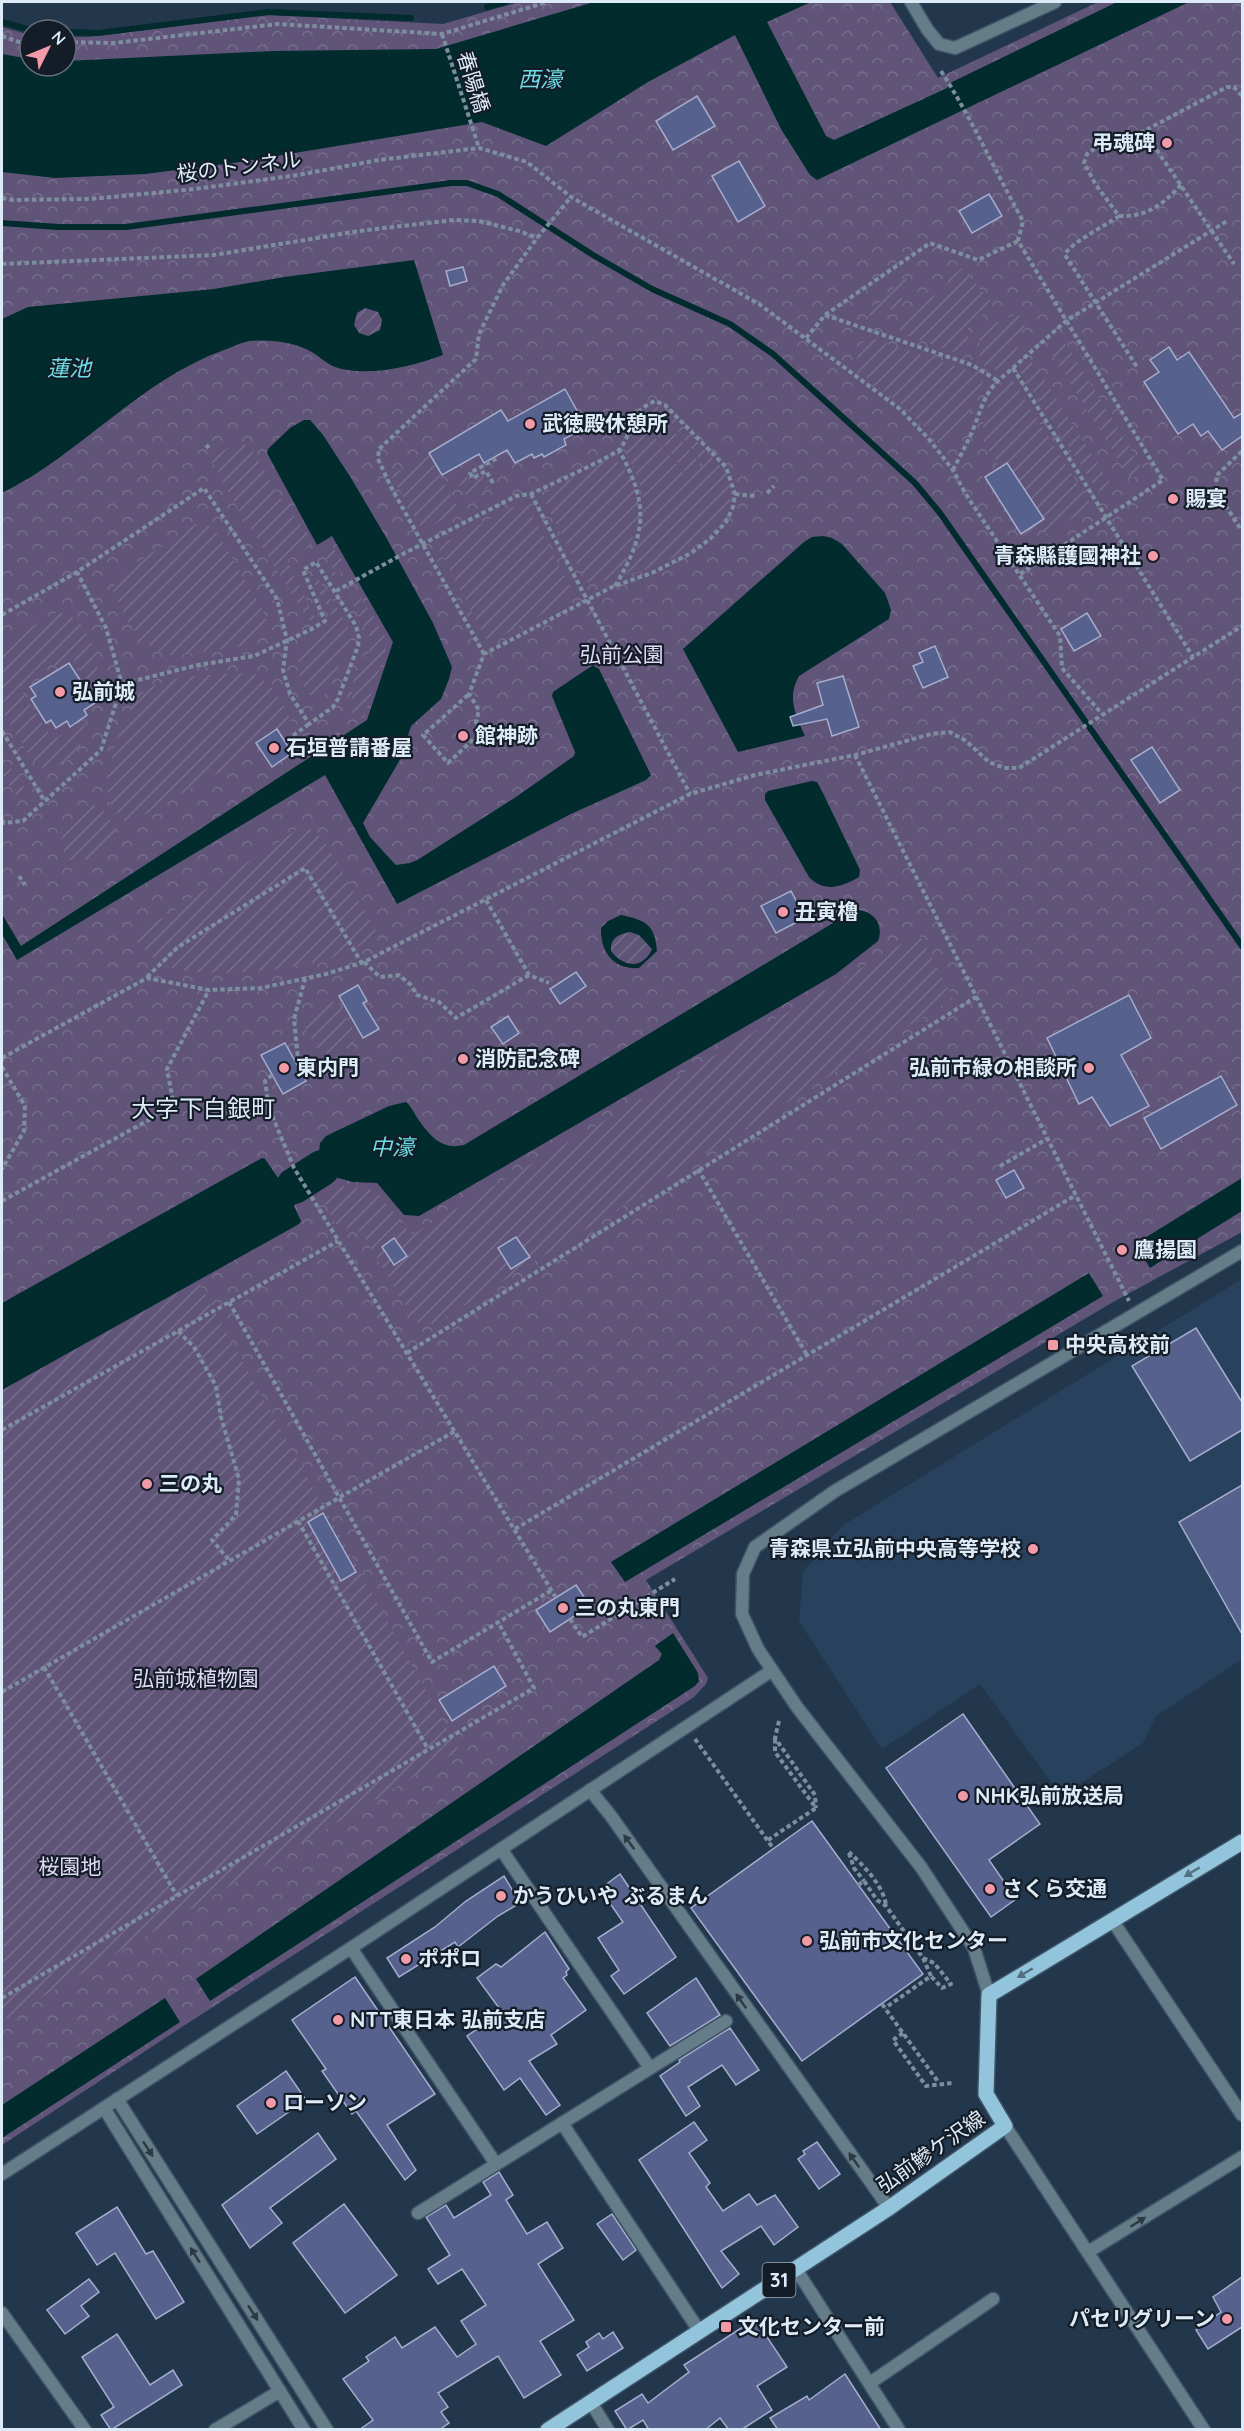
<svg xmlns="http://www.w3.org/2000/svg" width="1244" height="2431" font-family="Quicksand,'Noto Sans JP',sans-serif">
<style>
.built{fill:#28415c}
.park{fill:url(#park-crowns)}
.garden{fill:url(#garden-furrows);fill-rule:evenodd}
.water{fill:#022b2e;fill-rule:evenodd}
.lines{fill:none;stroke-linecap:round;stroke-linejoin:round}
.stream{stroke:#022b2e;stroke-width:6}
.river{stroke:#022b2e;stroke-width:36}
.building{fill:#57618e;stroke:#a5adcd;stroke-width:1.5}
.service-casing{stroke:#405468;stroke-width:15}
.minor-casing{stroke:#405468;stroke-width:15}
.tertiary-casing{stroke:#405468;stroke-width:15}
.primary-casing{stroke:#405468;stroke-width:18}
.path{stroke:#7d8e9f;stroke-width:4;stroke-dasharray:4.5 3;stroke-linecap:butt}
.service{stroke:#657d88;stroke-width:12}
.minor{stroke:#657d88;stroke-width:12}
.tertiary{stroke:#657d88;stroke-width:12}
.primary{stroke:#92c5db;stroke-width:15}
.oneway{fill:#2c3a44}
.oneway2{fill:#537181}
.poi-dot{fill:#f39aa8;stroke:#141d27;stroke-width:2}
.labels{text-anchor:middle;stroke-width:4.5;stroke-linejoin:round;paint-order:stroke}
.shield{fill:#141d27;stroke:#a1acb9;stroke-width:1.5}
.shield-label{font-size:20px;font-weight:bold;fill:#ddeaf8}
.street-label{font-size:21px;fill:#ddeaf8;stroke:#141d27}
.poi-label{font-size:21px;font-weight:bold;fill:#ddeaf8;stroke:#141d27;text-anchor:start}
.park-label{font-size:21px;fill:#e1d9f7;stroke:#141d27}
.water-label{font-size:22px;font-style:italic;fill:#6ddde5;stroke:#141d27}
.quarter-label{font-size:24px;fill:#ddeaf8;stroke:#141d27}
</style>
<defs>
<pattern id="park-crowns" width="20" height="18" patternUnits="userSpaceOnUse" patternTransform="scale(1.5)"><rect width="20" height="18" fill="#605579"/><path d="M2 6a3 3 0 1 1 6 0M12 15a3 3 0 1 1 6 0" fill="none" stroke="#766e8d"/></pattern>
<pattern id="garden-furrows" width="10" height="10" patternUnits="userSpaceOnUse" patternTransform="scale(1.5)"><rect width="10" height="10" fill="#605579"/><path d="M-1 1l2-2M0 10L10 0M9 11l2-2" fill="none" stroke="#766e8d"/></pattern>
</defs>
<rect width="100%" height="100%" fill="#22374c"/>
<polygon class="built" points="1242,1279 1242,1659 1156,1716 1143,1743 1061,1796 980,1684 882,1749 799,1621 803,1572 842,1526"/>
<polygon class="park" points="519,2 890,2 938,78 1098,2 1242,2 1242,1232 1113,1302 646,1580 708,1678 706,1684 694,1697 185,2025 2,2145 2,27 30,35 30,66 66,66 66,37 88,37 269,15 443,24"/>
<g class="garden">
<path d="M962 268 991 302 992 307 968 327C968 338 972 349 959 354L900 333 899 326 919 300 943 293 949 279Z"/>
<polygon points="904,278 913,281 913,285 902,296 902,306 897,309 889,309 876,322 868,319 870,312"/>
<circle cx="368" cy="322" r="14"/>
<polygon points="1016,314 1021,317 1025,326 1018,340 1017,356 1002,370 989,370 980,362 979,331"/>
<polygon points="868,337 970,371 979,372 983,376 983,381 960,432 949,444 940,445 909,411 856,370 854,367 864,339"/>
<polygon points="1064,344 1067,345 1142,468 1140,473 1133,478 1128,476 1052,354 1052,350"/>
<polygon points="1029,362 1034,363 1109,482 1109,487 1101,492 1097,490 1020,371 1020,368"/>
<path d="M1011 377 1090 503 1086 509 1047 535 1040 525 1020 538 982 477 999 466C994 458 987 449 984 441 978 422 994 385 1011 377Z"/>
<path d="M657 406 669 412 724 470C758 526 666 566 626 575 639 548 648 518 641 488 638 474 629 462 626 448 631 433 640 409 657 406ZM662 410 704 465 687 478 644 423Z"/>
<polygon points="661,414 700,464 687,474 648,423"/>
<polygon points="239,441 251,448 280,497 311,538 311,546 289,559 288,562 315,618 309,621 240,512 212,462 220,453"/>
<polygon points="428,454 459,510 423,531 391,475"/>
<path d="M606 460H616C627 471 636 485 638 500 640 509 637 519 635 527 630 554 623 582 591 584L583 576 544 500 547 492Z"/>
<polygon points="465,474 471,483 484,476 489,487 471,497 465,495 456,479"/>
<polygon points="521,503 526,504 574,593 570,599 490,642 487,641 439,549 446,542"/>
<path d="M195 524 210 526 219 535 263 611 268 624 263 633 249 645 173 656 160 652 144 642 127 621 113 591C114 587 116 581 118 578 133 560 174 542 195 524Z"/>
<polygon points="330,543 347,567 337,575 321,550"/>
<path d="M317 577 343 617 349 628 350 638 330 688 319 700H315C296 683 291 656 312 638 318 632 328 628 336 623L313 581Z"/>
<polygon points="357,591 388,642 364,717 360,719 352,714 351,710 353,682 373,643 350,599 350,595"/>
<path d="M58 612C80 614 95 640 97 662 98 671 95 681 94 691L71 656 55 666 51 660 34 671 37 677 20 688 53 740 86 719C84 726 84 736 81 743 75 758 58 769 43 770L32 760 2 711V648L39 622Z"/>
<path d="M252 673C270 681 287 705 291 724L230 766 128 824C119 818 109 806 108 795 105 769 125 703 148 689 174 673 222 675 252 673Z"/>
<polygon points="2,755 28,794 19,800 2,774"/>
<path d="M89 804C103 805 111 821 117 833 109 846 92 856 78 863L67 858 60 843C66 827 74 813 89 804Z"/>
<path d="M301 827 314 830 326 844 376 930C356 970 214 979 175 969 161 965 148 953 137 943L138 934Z"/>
<path d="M630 932 639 935 652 949C642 970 623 967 611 951 610 939 619 934 630 932Z"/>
<polygon points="919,934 953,998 435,1324 415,1322 361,1232 337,1226 322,1199 344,1186 376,1190 408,1231 413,1234"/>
<polygon points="327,1002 338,1002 357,1036 351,1045 334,1055 319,1051 305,1028 309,1013"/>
<polygon points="198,1281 459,1750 2,2021 2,1390"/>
</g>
<g class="water">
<polygon points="594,2 811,2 767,22 826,136 834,140 947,88 952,82 1117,2 1189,2 817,180 810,175 781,129 735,35 648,82 546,146 482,122 240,162 145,174 55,178 2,172 2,54 30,59 30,66 66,66 66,61 274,51 436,49"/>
<path d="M414 260 443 355C413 366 367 378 335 367 327 364 320 357 312 352 294 342 271 339 250 341 242 342 233 347 224 350 140 380 81 454 2 493V319L28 307 214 289 284 277ZM365 308 378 312 382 320 380 330 368 336 359 333 354 325 357 313Z"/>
<polygon points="304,420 310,420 323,435 351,478 387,539 433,623 452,667 449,679 441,699 411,726 401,758 363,823 370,837 394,863 396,865 410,863 419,859 516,797 574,756 575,752 552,696 553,692 593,665 599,669 651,775 646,780 571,814 397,904 325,775 17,960 2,934 2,914 21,946 367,720 393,642 332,536 317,545 267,453 268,449 290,428"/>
<path d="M823 536 832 538 842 544 885 593 891 610 889 619 799 676C787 698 795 714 805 736L738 752 683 649 804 542 812 537Z"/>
<path d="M812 781 817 782 821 789 860 870 859 877C842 887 824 893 809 877L765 800V794L768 791Z"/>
<path d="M859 910C875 912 884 926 878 941L836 974 419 1216 404 1215 377 1183 353 1182 331 1176 318 1160 320 1143 326 1136 389 1106 406 1102C412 1107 415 1115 420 1122 432 1138 443 1150 464 1145L843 917Z"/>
<path d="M621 915C645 920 655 924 657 951L639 968C614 970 600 952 601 928L608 921ZM630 932 639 935 652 949C643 970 623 967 611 951 610 938 619 934 630 932Z"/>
<polygon points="262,1158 265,1159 283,1185 291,1181 300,1195 294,1206 301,1221 299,1224 2,1390 2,1303"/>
<polygon points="1242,1178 1242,1211 1150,1268 1135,1244"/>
<polygon points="1089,1273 1103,1296 625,1582 611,1562"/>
<polygon points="673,1633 698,1673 699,1681 695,1686 210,2001 196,1979 659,1660 662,1654 655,1646"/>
<polygon points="165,1998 180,2022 2,2138 2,2105"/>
</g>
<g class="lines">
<g class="stream">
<polyline points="487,7 506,2"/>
<polyline points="2,22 31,30"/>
<polyline points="66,32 98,33 268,12 411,18"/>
<polyline points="2,223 58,227 126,227 451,183 467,183 498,194 593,255 652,289 730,324 773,354 825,401 915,483 940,513 1242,946"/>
</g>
<polyline class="river" points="294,1186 322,1168"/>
</g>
<g class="building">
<polygon points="697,96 715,126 673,150 656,121"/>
<polygon points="739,161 765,206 738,222 712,176"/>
<polygon points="989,194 1002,216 972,233 959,211"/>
<polygon points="463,267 467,281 450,286 446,271"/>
<polygon points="1169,347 1177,360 1189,352 1234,418 1242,413 1242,436 1222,450 1208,431 1201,436 1193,424 1178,434 1144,382 1159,372 1150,360"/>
<polygon points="565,389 586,427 564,439 566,445 544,457 542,454 534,458 532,454 515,463 507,450 484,463 479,454 442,475 429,453 501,410 508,421"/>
<polygon points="1007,463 1044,519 1021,534 985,477"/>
<polygon points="1087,613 1101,636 1074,651 1061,629"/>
<polygon points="935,646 948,677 923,688 913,666 923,662 919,653"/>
<polygon points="69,663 95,703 84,710 87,715 70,727 67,721 56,728 51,720 46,723 31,699 36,696 30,687"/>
<polygon points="843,676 859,727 832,736 827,719 793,726 790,717 823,705 817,683"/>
<polygon points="277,729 292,753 272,767 256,743"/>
<polygon points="1152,747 1180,790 1160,803 1131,760"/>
<polygon points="791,891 805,918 776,933 761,906"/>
<polygon points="576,972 586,986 560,1004 550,989"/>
<polygon points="358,985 367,1001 363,1003 379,1029 363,1038 339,996"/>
<polygon points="1129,995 1151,1038 1121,1055 1149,1106 1110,1126 1092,1097 1079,1104 1047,1038"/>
<polygon points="508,1016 519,1033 503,1044 491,1027"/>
<polygon points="285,1043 306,1081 283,1094 261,1055"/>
<polygon points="1221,1076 1237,1105 1161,1149 1144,1118"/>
<polygon points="1014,1170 1024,1188 1006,1198 996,1180"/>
<polygon points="516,1237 530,1257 511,1269 498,1248"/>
<polygon points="394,1238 407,1256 394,1265 382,1247"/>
<polygon points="1196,1328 1242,1402 1242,1430 1190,1461 1132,1366"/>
<polygon points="1242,1485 1242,1634 1179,1522"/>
<polygon points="323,1513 356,1572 341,1581 308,1522"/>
<polygon points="576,1585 590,1606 550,1632 536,1610"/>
<polygon points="494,1666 506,1686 452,1721 439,1700"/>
<polygon points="963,1714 1040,1824 989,1860 1016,1899 991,1917 886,1768"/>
<polygon points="812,1821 923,1974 802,2061 691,1908"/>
<polygon points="620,1874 676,1957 624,1994 611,1976 619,1970 598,1938 623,1922 600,1889"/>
<polygon points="504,1876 520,1903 498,1916 458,1947 455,1942 399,1977 387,1958 435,1927 466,1901"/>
<polygon points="545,1932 569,1969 566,1972 567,1975 563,1978 586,2010 551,2035 557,2044 529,2061 560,2105 546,2115 520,2078 504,2090 467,2036 502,2012 477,1978 496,1964 501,1967"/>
<polygon points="355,1977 435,2094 387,2125 416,2170 405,2180 356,2111 352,2114 322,2071 326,2069 292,2020"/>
<polygon points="696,1978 720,2015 670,2046 647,2013"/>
<polygon points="730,2028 759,2070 736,2085 722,2065 688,2087 700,2106 686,2116 660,2076 680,2062 679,2060"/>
<polygon points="286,2071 306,2100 257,2134 237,2106"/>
<polygon points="694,2122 707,2140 689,2153 710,2183 706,2187 723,2211 749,2194 757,2205 775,2195 798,2227 774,2245 761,2226 721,2251 739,2274 722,2288 639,2160"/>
<polygon points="318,2133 336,2159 270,2208 282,2223 250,2248 222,2205"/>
<polygon points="817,2142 840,2174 819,2189 798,2159 805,2154 803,2151"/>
<polygon points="499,2172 513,2195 506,2200 527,2234 547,2222 563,2248 538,2264 574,2320 540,2341 561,2375 524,2398 498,2356 438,2393 448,2407 441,2412 449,2423 439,2430 359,2430 373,2420 343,2379 369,2361 366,2357 395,2337 402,2348 435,2327 457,2357 476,2344 461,2321 486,2305 462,2269 438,2284 428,2269 450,2255 426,2217 446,2205 454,2218 491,2195 483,2182"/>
<polygon points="344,2204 397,2275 345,2313 293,2243"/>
<polygon points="117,2207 146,2254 153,2251 184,2302 156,2319 115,2253 97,2265 76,2233"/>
<polygon points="612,2214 636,2250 623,2260 597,2224"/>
<polygon points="1242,2277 1242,2327 1208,2349 1196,2330 1221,2312 1213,2297"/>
<polygon points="89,2279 99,2292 81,2306 89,2316 65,2334 47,2310"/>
<polygon points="755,2319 787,2367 757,2386 772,2410 741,2430 729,2430 720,2418 705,2430 649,2430 643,2420 627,2430 615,2411 642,2394 648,2403 689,2372 684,2365"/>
<polygon points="613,2332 623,2348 587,2371 577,2355 589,2347 586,2342 599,2333 603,2339"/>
<polygon points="117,2334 150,2385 173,2370 182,2385 111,2430 101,2415 114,2407 82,2357"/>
<polygon points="845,2374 881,2430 778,2430 770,2418 807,2396 809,2400"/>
</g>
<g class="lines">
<g class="service-casing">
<polyline id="service" points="590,1790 611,1816 889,2208"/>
</g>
<g class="minor-casing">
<g id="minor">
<polyline points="501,1849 650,2068"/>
<polyline points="1112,1920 1242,2115"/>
<polyline points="351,1948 496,2164"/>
<polyline points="562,2123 700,2332"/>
<polyline points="418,2213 726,2021"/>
<polyline points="1088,2252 1242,2157"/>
<polyline points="796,2269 899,2430"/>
<polyline points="2,2313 85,2430"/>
<polyline points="870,2383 993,2299"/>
<polyline points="590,2401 608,2430"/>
<polyline points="215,2430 280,2391"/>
</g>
</g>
<g class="tertiary-casing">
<g id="tertiary">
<polyline points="911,2 927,29 939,44 955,48 1055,2"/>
<polyline points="989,1995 974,1948 921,1867 797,1707 758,1649 742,1614 743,1574 755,1547 835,1491 1242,1251"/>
<polyline points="117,2099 327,2430"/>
<polyline points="104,2108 304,2430"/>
<polyline points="1005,2126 1204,2430"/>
<polyline points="2,2174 351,1948 771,1671"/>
</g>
</g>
<g class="primary-casing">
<polyline id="primary" points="548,2430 889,2208 1005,2126 986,2094 989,1995 1242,1842"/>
</g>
<g class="path">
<polyline points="442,34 479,148"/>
<polyline points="2,36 19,42 30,42"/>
<polyline points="66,42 114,43 278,24 442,34 547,2"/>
<path d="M941 71C972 119 995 171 1023 221L1018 241 1163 480 1020 574"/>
<polyline points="1144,131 1234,264"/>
<path d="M1181 185C1162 205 1147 217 1119 216L1096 185 1084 163 1087 154 1094 149 1144 131 1227 87H1234L1242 96"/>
<polyline points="2,198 13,200 90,199 195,189 298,175 379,160 479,148 527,162 571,197 759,304 900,409 928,438 953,470 965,493 1060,636 1062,668 1102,714"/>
<path d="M1119 216C1107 225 1068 244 1065 255L1137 367"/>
<polyline points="2,264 214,255 359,231 454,220 479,221 519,231 537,238"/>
<polyline points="825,315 972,365 998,381"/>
<polyline points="806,338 825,315 930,243 978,260 1018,241"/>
<polyline points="1013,368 1193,657"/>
<polyline points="206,448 209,445"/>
<path d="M953 470C960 456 968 442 974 427 981 410 984 394 998 381L1066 321 1227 221"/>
<polyline points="493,483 486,471 473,478 470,473 499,457"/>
<polyline points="767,493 774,486"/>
<polyline points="531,494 690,794"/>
<polyline points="735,494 756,496"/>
<polyline points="1240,528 1217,492 1216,476 1242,451"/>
<path d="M615 586C647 533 649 504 619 450"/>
<path d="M336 591 401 555 516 496 531 494C545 487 614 456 620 449 635 429 625 415 655 401L665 405 726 467 735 494 733 507 726 522 710 539 691 553 652 573 614 586 484 654 469 694 479 710 476 723 478 735 448 763 423 735 469 694"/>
<polyline points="2,615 77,572 204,488 277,599 287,640 283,670 290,694 309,724 333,707 338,699 358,646 359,638 356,626 316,562 303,570 325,621 310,630 254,656 198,665 122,684"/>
<polyline points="484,654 391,487 378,459 379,449 476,359 479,334 503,285 537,238 571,197"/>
<polyline points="2,731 44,800"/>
<polyline points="287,740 309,724"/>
<polyline points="855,755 1129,1301"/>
<polyline points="2,820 4,823 23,821 101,750 122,684 106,628 77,572"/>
<polyline points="19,876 25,885"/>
<polyline points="486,900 529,975 549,983"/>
<polyline points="364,962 380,977 399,975 411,985 417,995 439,1002 456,1018 529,975"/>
<polyline points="147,977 178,947 305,868 361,962"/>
<polyline points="2,1058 147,978 209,990 261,988 326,974 364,962 690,794 755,775 855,755 931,734 950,732 966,741 989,762 1004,768 1019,768 1242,626"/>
<polyline points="295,1062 298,1059 294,1019 305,979"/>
<polyline points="2,1067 25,1106 24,1131 2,1169"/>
<polyline points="272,1075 265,1081 269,1108 294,1168 556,1598"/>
<polyline points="1000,1166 1047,1139"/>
<polyline points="698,1169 807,1355"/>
<polyline points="2,1201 174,1106 167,1069 209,990"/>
<polyline points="229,1302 432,1662 552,1590"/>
<polyline points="178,1331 194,1347 216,1386 221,1417 239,1479 236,1515 212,1540 229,1560"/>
<polyline points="407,1353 976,997"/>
<polyline points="2,1430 338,1241"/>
<polyline points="298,1521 428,1749"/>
<polyline points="515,1529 1076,1195"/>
<polyline points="570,1619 582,1637 675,1579"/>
<polyline points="44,1667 177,1896"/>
<polyline points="2,1692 455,1431"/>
<polyline points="779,1721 775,1738 815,1795 816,1808"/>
<polyline points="695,1739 773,1848"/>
<polyline points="775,1739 775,1752 816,1808"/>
<polyline points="768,1840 816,1808"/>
<path d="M849 1852C863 1865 883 1885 886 1905"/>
<polyline points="849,1853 854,1868 864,1881"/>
<polyline points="858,1885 864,1881 877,1900 886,1906 923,1958 931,1976 885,2008"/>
<polyline points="923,1958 934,1963 951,1984 942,1988 931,1976"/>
<polyline points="2,1998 534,1688 498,1622"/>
<polyline points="882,2004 939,2083"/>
<polyline points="903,2033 893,2040 926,2086 952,2083"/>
</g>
<use href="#service" class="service"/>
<use href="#minor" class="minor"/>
<use href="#tertiary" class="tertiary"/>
<use href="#primary" class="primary"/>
</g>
<defs><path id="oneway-solid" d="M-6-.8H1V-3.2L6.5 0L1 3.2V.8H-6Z" transform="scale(1.5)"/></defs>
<g class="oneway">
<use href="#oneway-solid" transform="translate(629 1842) rotate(-126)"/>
<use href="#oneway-solid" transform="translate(741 2001) rotate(-125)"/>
<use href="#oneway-solid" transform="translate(148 2149) rotate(57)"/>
<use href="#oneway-solid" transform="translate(854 2160) rotate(-125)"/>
<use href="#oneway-solid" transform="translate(1138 2222) rotate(-32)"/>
<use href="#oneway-solid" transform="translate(195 2255) rotate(-122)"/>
<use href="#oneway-solid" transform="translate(253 2313) rotate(57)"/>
</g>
<g class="oneway2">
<use href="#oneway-solid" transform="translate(1192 1872) rotate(149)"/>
<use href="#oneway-solid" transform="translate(1025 1973) rotate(149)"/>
</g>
<g class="poi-dot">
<circle cx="1167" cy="143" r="6"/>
<circle cx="530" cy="424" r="6"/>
<circle cx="1173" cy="499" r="6"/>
<circle cx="1153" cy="556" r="6"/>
<circle cx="60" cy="692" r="6"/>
<circle cx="463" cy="736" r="6"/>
<circle cx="274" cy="748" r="6"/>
<circle cx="783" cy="912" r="6"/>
<circle cx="463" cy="1059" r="6"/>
<circle cx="284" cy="1068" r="6"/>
<circle cx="1089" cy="1068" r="6"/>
<circle cx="1122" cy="1250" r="6"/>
<rect x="1047" y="1339" width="12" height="12" rx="3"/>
<circle cx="147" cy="1484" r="6"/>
<circle cx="1033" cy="1549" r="6"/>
<circle cx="563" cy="1608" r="6"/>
<circle cx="963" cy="1796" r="6"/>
<circle cx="990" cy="1889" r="6"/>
<circle cx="501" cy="1896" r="6"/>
<circle cx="807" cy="1941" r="6"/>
<circle cx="406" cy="1959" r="6"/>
<circle cx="338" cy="2020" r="6"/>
<circle cx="271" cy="2103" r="6"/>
<circle cx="1227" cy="2319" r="6"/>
<rect x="720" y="2321" width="12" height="12" rx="3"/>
</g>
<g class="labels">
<rect class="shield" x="762.5" y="2263" width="33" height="34" rx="4.5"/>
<g class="shield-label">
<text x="779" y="2287">31</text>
</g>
<g class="street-label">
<text transform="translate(473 82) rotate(73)" y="7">春陽橋</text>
<text transform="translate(239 167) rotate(-7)" y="7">桜のトンネル</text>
<text transform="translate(931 2152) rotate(-35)" y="7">弘前鰺ケ沢線</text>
</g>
<g class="poi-label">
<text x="1155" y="150" text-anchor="end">弔魂碑</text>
<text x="542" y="431">武徳殿休憩所</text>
<text x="1185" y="506">賜宴</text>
<text x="1141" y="563" text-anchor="end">青森縣護國神社</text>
<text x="72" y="699">弘前城</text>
<text x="475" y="743">館神跡</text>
<text x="286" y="755">石垣普請番屋</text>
<text x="795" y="919">丑寅櫓</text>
<text x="475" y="1066">消防記念碑</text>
<text x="296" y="1075">東内門</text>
<text x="1077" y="1075" text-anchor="end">弘前市緑の相談所</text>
<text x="1134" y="1257">鷹揚園</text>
<text x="1065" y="1352">中央高校前</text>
<text x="159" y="1491">三の丸</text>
<text x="1021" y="1556" text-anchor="end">青森県立弘前中央高等学校</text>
<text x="575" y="1615">三の丸東門</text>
<text x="975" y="1803">NHK弘前放送局</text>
<text x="1002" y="1896">さくら交通</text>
<text x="513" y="1903">かうひいや ぶるまん</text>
<text x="819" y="1948">弘前市文化センター</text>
<text x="418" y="1966">ポポロ</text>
<text x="350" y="2027">NTT東日本 弘前支店</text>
<text x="283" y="2110">ローソン</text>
<text x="1215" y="2326" text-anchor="end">パセリグリーン</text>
<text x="738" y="2334">文化センター前</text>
</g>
<g class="park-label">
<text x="622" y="662">弘前公園</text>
<text x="196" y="1686">弘前城植物園</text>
<text x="70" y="1874">桜園地</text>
</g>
<g class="water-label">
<text x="540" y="87">西濠</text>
<text x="69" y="376">蓮池</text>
<text x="392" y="1155">中濠</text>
</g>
<g class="quarter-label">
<text x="203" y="1117">大字下白銀町</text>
</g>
</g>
<rect width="1244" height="2431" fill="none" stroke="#ddeaf8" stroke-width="6"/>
<g transform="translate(48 48) rotate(47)"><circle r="28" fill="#141d27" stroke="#646f7b" stroke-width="1.5"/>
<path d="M0-4.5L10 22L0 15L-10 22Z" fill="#f39aa8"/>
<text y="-9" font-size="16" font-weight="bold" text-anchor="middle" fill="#ddeaf8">N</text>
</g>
</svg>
